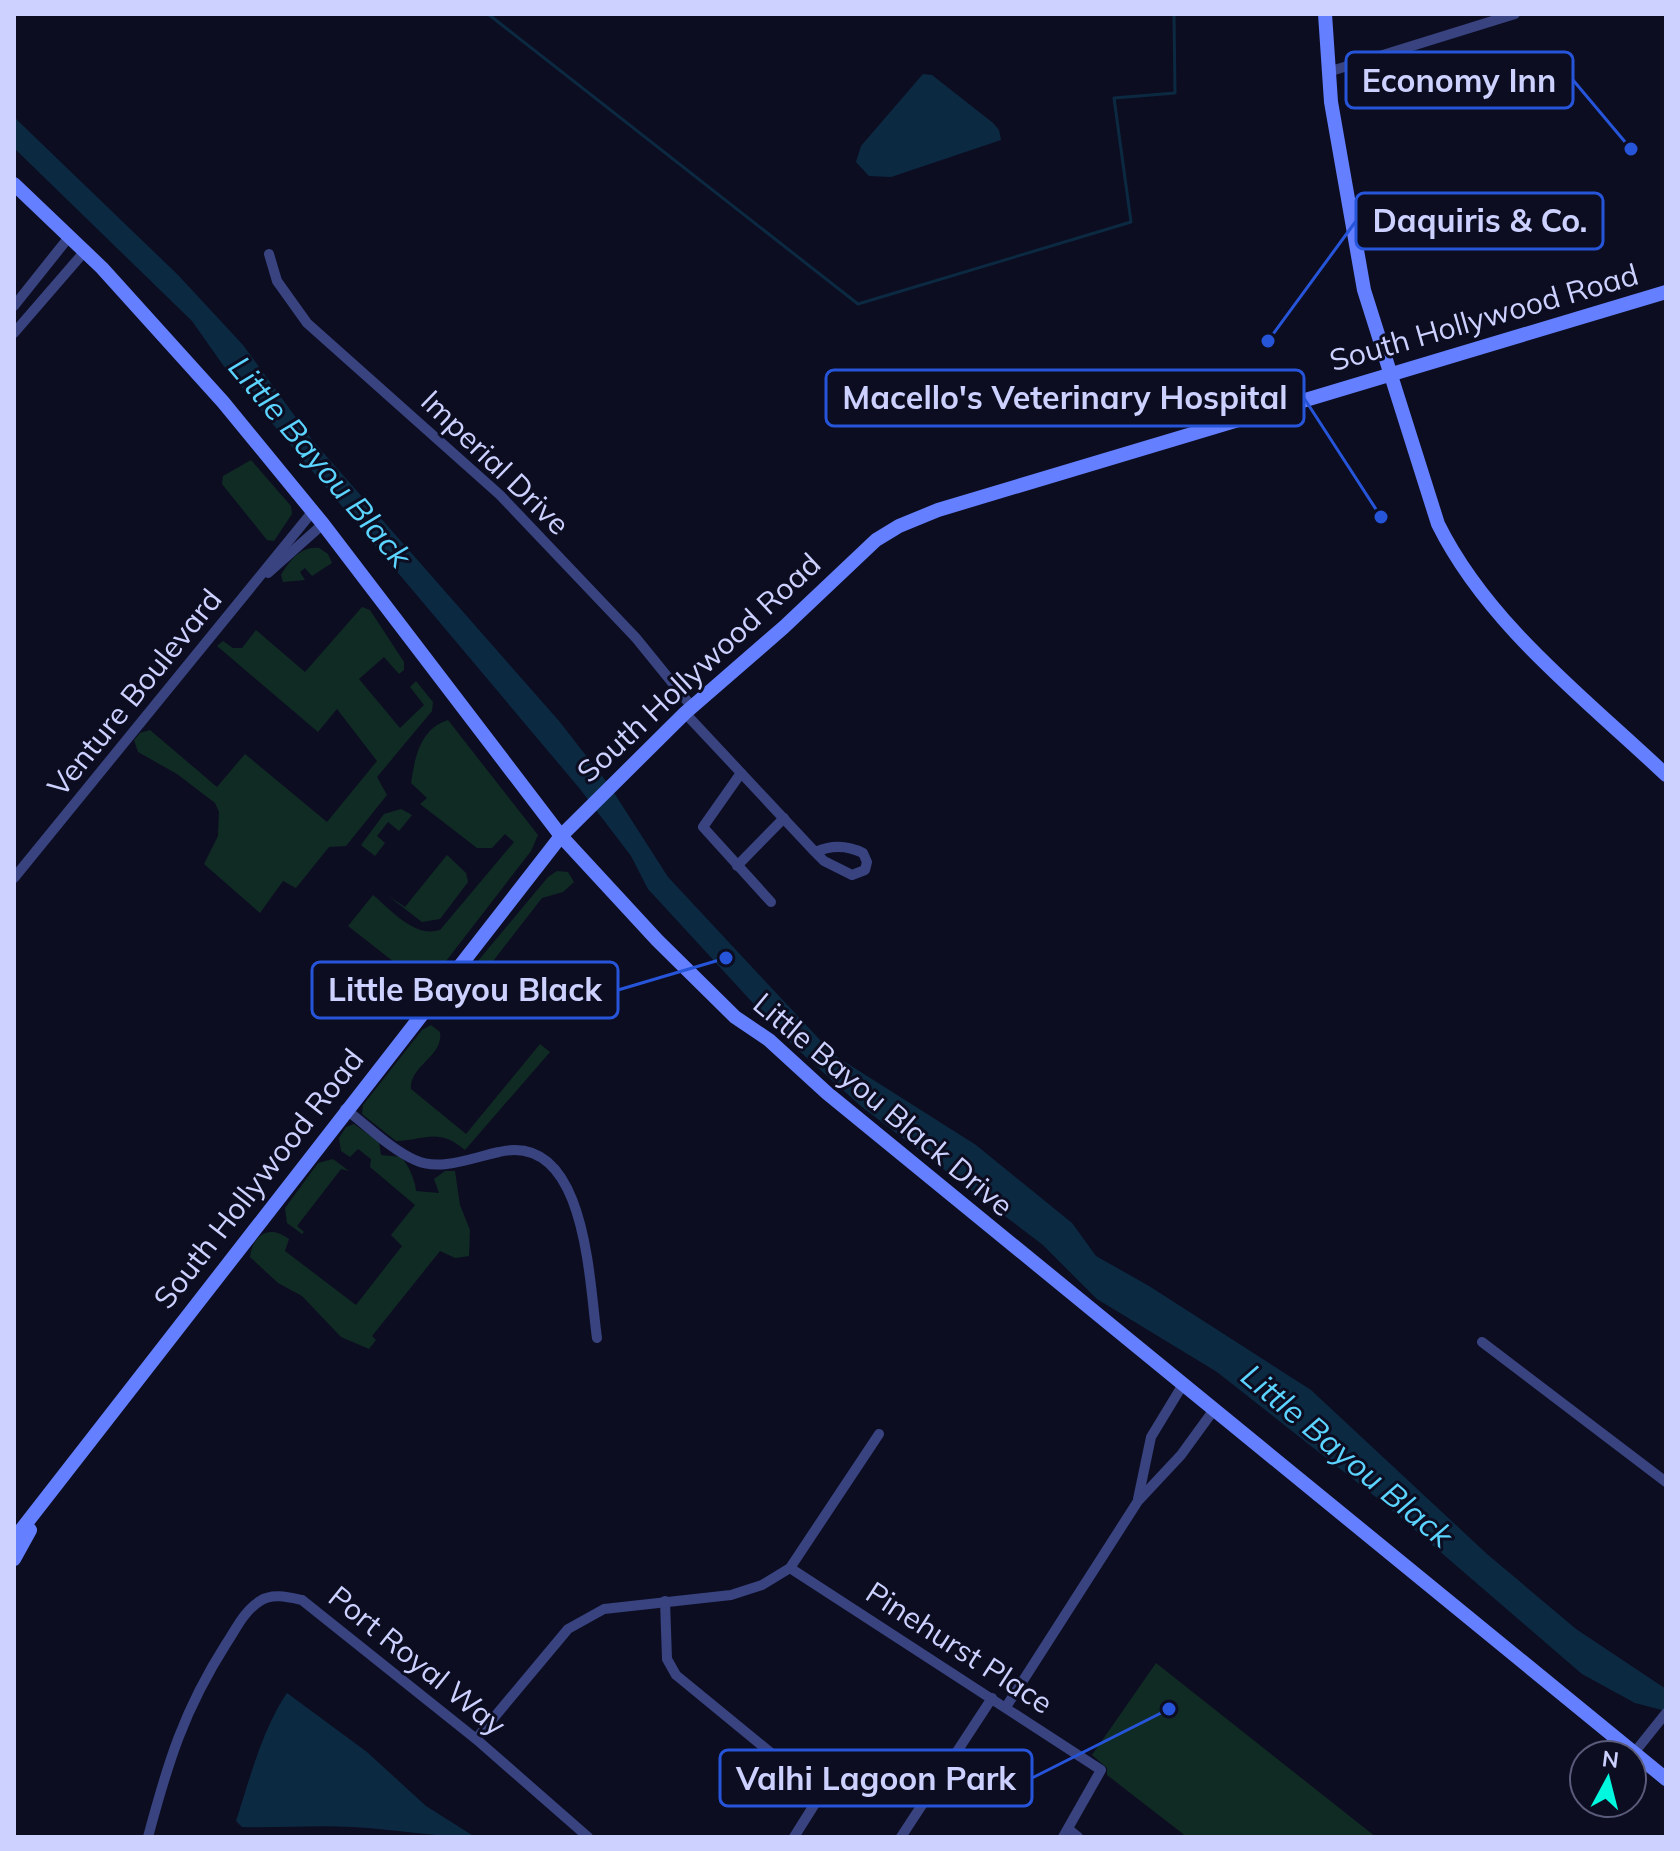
<svg xmlns="http://www.w3.org/2000/svg" width="1680" height="1851" font-family="Mulish,sans-serif">
<style>
.green{fill:#102b24}
.water{fill:#0b2a42}
.lines{fill:none;stroke-linecap:round;stroke-linejoin:round}
.stream{stroke:#0b2a42;stroke-width:3}
.street{stroke:#384380;stroke-width:10}
.secondary{stroke:#647fff;stroke-width:14}
.labels{text-anchor:middle;stroke-width:6;stroke-linejoin:round;paint-order:stroke}
.street-label{font-size:30px;fill:#cdd1ff;stroke:#0d0d21}
.water-label{font-size:32px;font-style:italic;fill:#5bd4ff;stroke:#0d0d21}
.leader{fill:none;stroke:#2655da;stroke-width:3}
.callout-dot{fill:#2655da;stroke:#0d0d21;stroke-width:3}
.callout{fill:#0d0d21;stroke:#2655da;stroke-width:3}
.callout-label{font-size:32px;text-anchor:middle;font-weight:bold;fill:#cdd1ff}
</style>
<rect width="100%" height="100%" fill="#0d0d21"/>
<g class="green">
<polygon points="251,460 291,506 292,514 274,541 267,540 222,484 223,476"/>
<path d="M319 548 328 554 332 563 312 576 305 568 300 572 305 580 283 582 281 575C290 560 301 546 319 548Z"/>
<polygon points="362,607 370,610 404,662 404,670 399,674 384,657 359,679 400,728 424,705 410,687 416,681 433,702 432,711 377,777 387,795 346,846 329,847 296,888 283,881 260,913 204,864 218,836 219,812 215,803 177,774 138,752 134,740 140,733 150,730 217,787 245,754 327,822 377,761 337,709 318,732 217,646 223,641 233,648 242,648 256,630 305,672"/>
<path d="M448 720 538 835 531 851 426 987 348 926 373 895C391 910 414 938 440 930L514 842 505 834 492 848H477L420 804 427 798 411 783C415 757 420 729 448 720Z"/>
<polygon points="401,809 412,815 399,831 388,822 377,836 385,843 375,856 361,845 384,814"/>
<polygon points="447,855 466,873 468,882 440,919 422,922 387,895 405,907"/>
<polygon points="557,871 568,872 574,882 563,892 542,898 458,1006 451,1007 453,991 548,877"/>
<path d="M431 1025 440 1032C444 1056 409 1066 411 1089L466 1134 540 1044 550 1052 465 1150C438 1127 426 1140 396 1141L362 1114 363 1105 422 1030Z"/>
<path d="M354 1124 379 1142 381 1155C386 1156 397 1156 400 1157 408 1162 416 1183 416 1191L439 1193 434 1179 445 1171H455L460 1205 470 1230 469 1256 455 1258 440 1251 372 1336 376 1340 369 1349 341 1337 302 1296 278 1283 250 1257C253 1234 270 1224 289 1239L285 1251 356 1305 402 1246 391 1235 415 1205 370 1167 371 1159 358 1149 350 1157 341 1151 339 1138 346 1127Z"/>
<polygon points="333,1159 349,1171 341,1169 297,1226 304,1232 302,1234 287,1223 285,1208 318,1163"/>
<polygon points="1156,1663 1376,1837 1187,1837 1107,1775 1107,1768 1092,1755"/>
</g>
<g class="water">
<polygon points="923,74 932,75 993,123 999,130 1001,140 891,177 869,176 856,162 861,146"/>
<polygon points="14,117 178,275 243,345 313,441 559,721 609,785 668,877 834,1055 976,1145 1072,1223 1096,1256 1149,1286 1311,1390 1487,1554 1576,1629 1666,1689 1666,1711 1635,1703 1582,1674 1386,1505 1217,1372 1097,1299 1043,1245 862,1107 787,1040 648,889 631,856 580,789 223,365 192,321 14,148"/>
<path d="M287 1693 367 1752 426 1806 475 1837C433 1837 394 1829 353 1827 316 1825 278 1828 242 1827L236 1821C250 1778 262 1730 287 1693Z"/>
</g>
<g class="lines">
<polyline class="stream" points="488,14 858,304 1131,222 1114,98 1175,93 1174,14"/>
<g class="street">
<polyline points="1328,72 1515,14"/>
<polyline points="269,254 277,281 307,323 500,495 636,638 692,707"/>
<polyline points="14,306 69,237"/>
<polyline points="14,333 85,251"/>
<polyline points="268,573 323,524"/>
<path d="M685 713 815 852 824 861 852 875 865 870 867 862 863 853C847 845 831 845 815 852"/>
<polyline points="741,773 703,827 771,902"/>
<polyline points="737,866 784,818"/>
<polyline points="14,878 313,511"/>
<path d="M345 1109C367 1125 390 1149 415 1160 440 1172 474 1157 499 1152 587 1131 589 1283 597 1338"/>
<polyline points="1482,1342 1666,1482"/>
<polyline points="1138,1499 1151,1437 1182,1386"/>
<polyline points="790,1568 1101,1770 1063,1837"/>
<polyline points="665,1601 667,1659 676,1675 821,1794 794,1837"/>
<polyline points="1006,1707 1138,1501 1181,1455 1213,1411"/>
<polyline points="476,1739 568,1629 604,1609 731,1595 762,1585 790,1568 879,1434"/>
<polyline points="1634,1753 1666,1713"/>
<polyline points="1068,1829 1078,1837"/>
<path d="M148 1837C168 1762 184 1710 226 1644 236 1629 244 1611 260 1601 272 1593 288 1597 302 1600L476 1739 588 1837"/>
<polyline points="901,1837 992,1698"/>
</g>
<g class="secondary">
<path d="M1325 14 1331 102 1364 290 1438 524C1488 625 1586 699 1666 775"/>
<polyline points="14,184 102,268 223,402 323,524 561,836 657,940 735,1017 769,1040 827,1093 1666,1779"/>
<polyline points="14,1539 561,836 685,713 784,627 876,540 899,526 938,510 1666,292"/>
<polyline points="14,1559 30,1530"/>
</g>
</g>
<g class="labels">
<g class="street-label">
<text transform="translate(1484 318) rotate(-16)" y="10">South Hollywood Road</text>
<text transform="translate(495 463) rotate(44)" y="10">Imperial Drive</text>
<text transform="translate(699 668) rotate(-43)" y="10">South Hollywood Road</text>
<text transform="translate(135 693) rotate(-51)" y="10">Venture Boulevard</text>
<text transform="translate(883 1105) rotate(40)" y="10">Little Bayou Black Drive</text>
<text transform="translate(259 1179) rotate(-52)" y="10">South Hollywood Road</text>
<text transform="translate(959 1648) rotate(33)" y="10">Pinehurst Place</text>
<text transform="translate(417 1661) rotate(39)" y="10">Port Royal Way</text>
</g>
<g class="water-label">
<text transform="translate(320 462) rotate(50)" y="11">Little Bayou Black</text>
<text transform="translate(1347 1456) rotate(40)" y="11">Little Bayou Black</text>
</g>
</g>
<path class="leader" d="M1631 149L1573 80M1268 341L1356 221M1381 517L1304 398M726 958L618 990M1169 1709L1032 1778"/>
<g class="callout-dot">
<circle cx="1631" cy="149" r="8"/>
<circle cx="1268" cy="341" r="8"/>
<circle cx="1381" cy="517" r="8"/>
<circle cx="726" cy="958" r="8"/>
<circle cx="1169" cy="1709" r="8"/>
</g>
<g class="callout">
<rect x="1346" y="52" width="227" height="56" rx="8"/>
<rect x="1356" y="193" width="247" height="56" rx="8"/>
<rect x="826" y="370" width="478" height="56" rx="8"/>
<rect x="312" y="962" width="306" height="56" rx="8"/>
<rect x="720" y="1750" width="312" height="56" rx="8"/>
</g>
<g class="callout-label">
<text x="1459" y="92">Economy Inn</text>
<text x="1480" y="232">Daquiris &amp; Co.</text>
<text x="1065" y="409">Macello's Veterinary Hospital</text>
<text x="465" y="1001">Little Bayou Black</text>
<text x="876" y="1790">Valhi Lagoon Park</text>
</g>
<rect width="1680" height="1851" fill="none" stroke="#cdd1ff" stroke-width="32"/>
<g transform="translate(1608 1779) rotate(7)"><circle r="38" fill="#0d0d21" stroke="#5a5b7a" stroke-width="2"/>
<path d="M0-6L14 30L0 20L-14 30Z" fill="#00f8df"/>
<text y="-12" font-size="22" font-weight="bold" text-anchor="middle" fill="#cdd1ff">N</text>
</g>
</svg>
